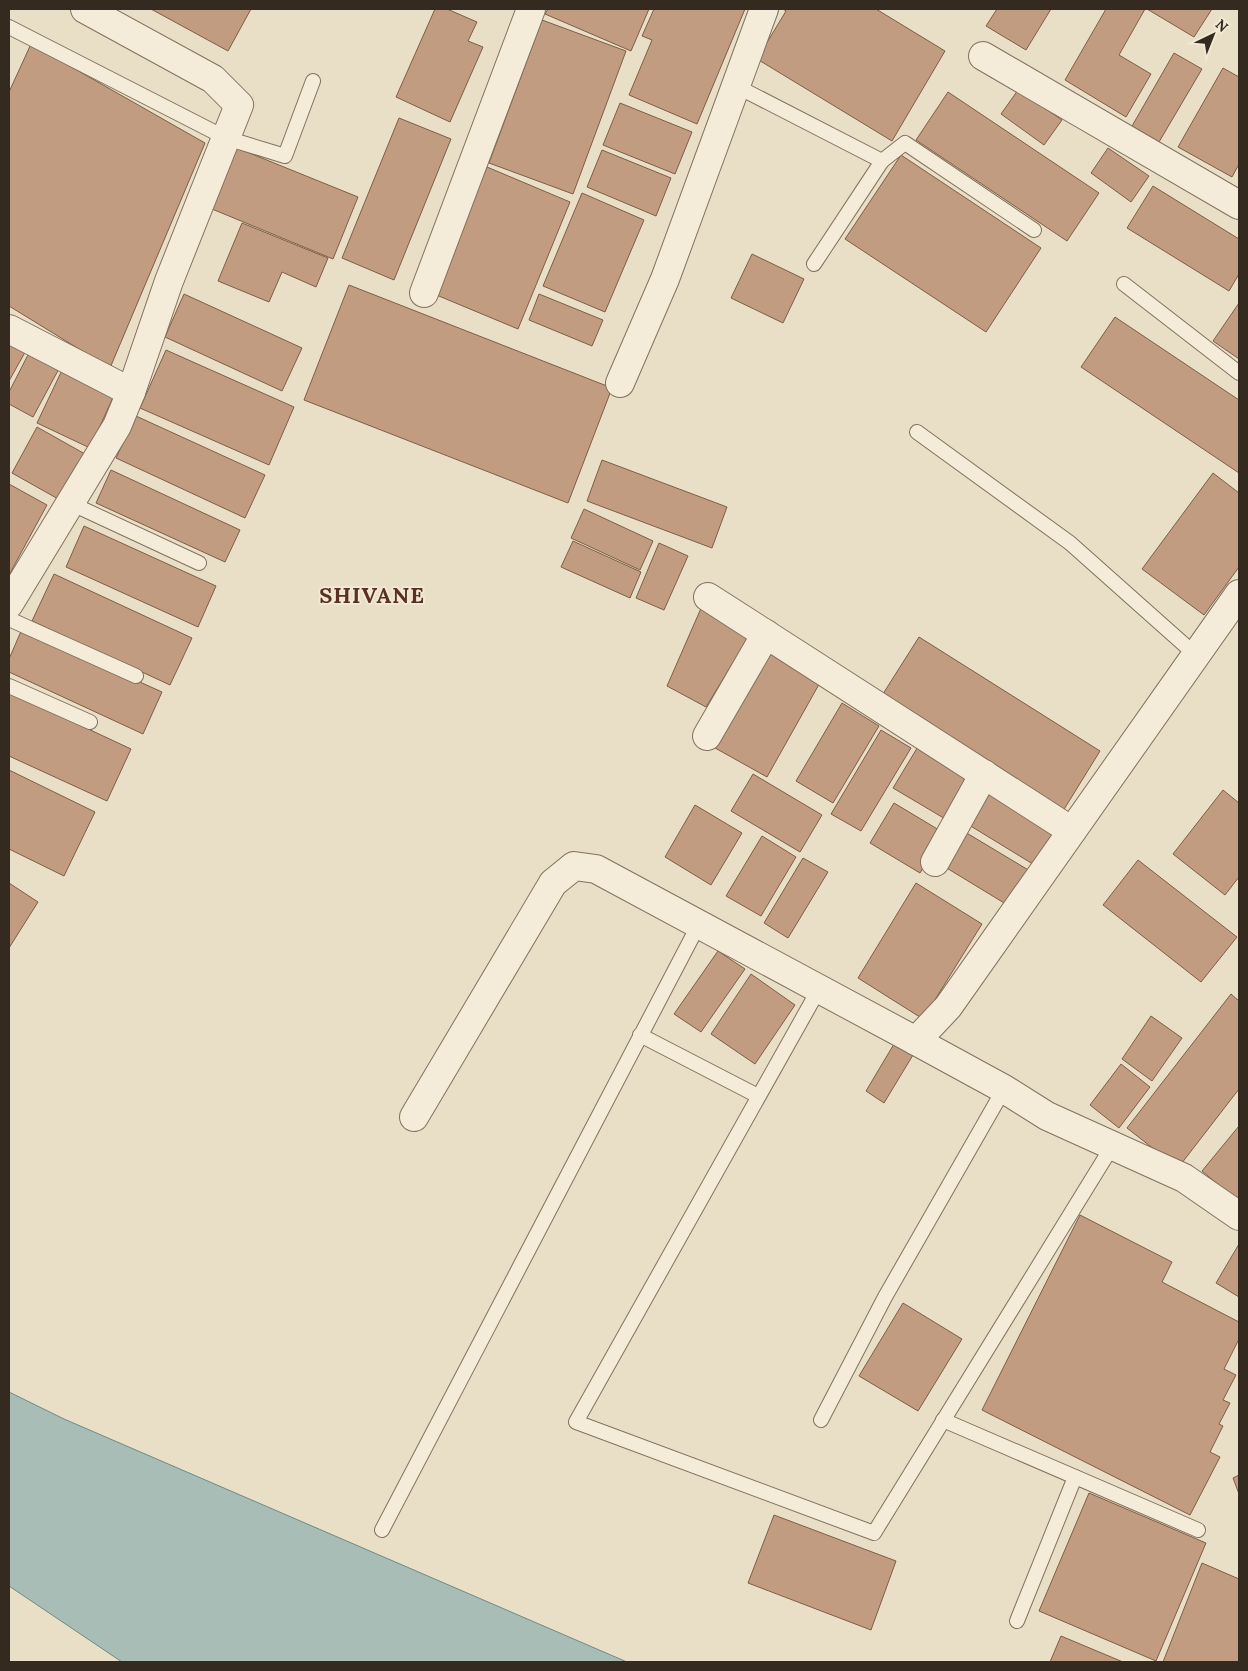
<svg xmlns="http://www.w3.org/2000/svg" width="1248" height="1671" font-family="Lora,serif">
<style>
.water{fill:#a7bdb6;stroke:#6f8a83}
.building{fill:#c29c80;stroke:#7e5d46}
.lines{fill:none;stroke-linecap:round;stroke-linejoin:round}
.lane-casing{stroke:#82715e;stroke-width:16}
.street-casing{stroke:#82715e;stroke-width:30}
.lane{stroke:#f4ecd8;stroke-width:14}
.street{stroke:#f4ecd8;stroke-width:28}
.labels{text-anchor:middle;stroke-width:4;stroke-linejoin:round;paint-order:stroke}
.district-label{font-size:22px;font-weight:bold;letter-spacing:1px;fill:#5b3024;stroke:#f1e9d4}
</style>
<rect width="100%" height="100%" fill="#e9dfc6"/>
<polygon class="water" points="9,1392 64,1419 627,1662 122,1662 9,1586"/>
<g class="building">
<polygon points="151,9 251,9 228,51"/>
<polygon points="435,9 447,9 477,22 468,41 483,47 450,122 396,97"/>
<polygon points="548,9 649,9 631,51 545,14"/>
<polygon points="654,9 745,9 697,124 629,95 652,40 642,36"/>
<polygon points="783,9 876,9 945,51 892,141 757,59 786,11"/>
<polygon points="997,9 1051,9 1026,50 986,26"/>
<polygon points="1106,9 1145,9 1119,55 1151,74 1126,117 1065,80"/>
<polygon points="1147,9 1212,9 1194,37"/>
<polygon points="542,20 626,51 573,194 489,163"/>
<polygon points="31,44 205,143 110,368 9,306 9,92"/>
<polygon points="1174,53 1202,69 1159,142 1132,126"/>
<polygon points="1223,68 1239,77 1239,164 1232,177 1178,147"/>
<polygon points="1018,90 1062,120 1044,145 1001,114"/>
<polygon points="948,92 1099,193 1067,241 916,140"/>
<polygon points="620,103 692,132 675,174 603,145"/>
<polygon points="399,118 451,139 394,280 342,258"/>
<polygon points="237,148 358,197 333,259 212,209"/>
<polygon points="1108,148 1149,176 1131,202 1091,173"/>
<polygon points="602,150 671,178 656,216 587,187"/>
<polygon points="901,155 1041,248 986,332 845,239"/>
<polygon points="487,167 570,202 518,329 434,294"/>
<polygon points="1153,186 1239,239 1239,274 1229,291 1127,228"/>
<polygon points="582,193 644,220 605,312 543,286"/>
<polygon points="242,223 328,258 316,287 282,272 269,302 218,281"/>
<polygon points="752,254 804,279 783,323 731,298"/>
<polygon points="349,285 612,388 568,503 304,400"/>
<polygon points="184,294 302,348 282,391 165,337"/>
<polygon points="539,294 603,320 592,346 529,320"/>
<polygon points="1239,303 1239,359 1213,341"/>
<polygon points="1115,317 1239,400 1239,473 1081,367"/>
<polygon points="9,337 28,347 9,381"/>
<polygon points="31,349 61,365 33,417 9,404 9,392"/>
<polygon points="166,350 294,407 269,465 140,408"/>
<polygon points="64,366 116,391 90,448 37,423"/>
<polygon points="136,416 265,475 245,518 116,458"/>
<polygon points="37,427 85,454 60,500 12,473"/>
<polygon points="602,460 727,507 712,548 587,501"/>
<polygon points="111,470 240,530 225,562 96,503"/>
<polygon points="1213,473 1239,493 1239,567 1204,615 1142,569"/>
<polygon points="9,484 47,505 9,575"/>
<polygon points="584,509 653,541 640,570 571,538"/>
<polygon points="84,526 216,586 198,627 66,567"/>
<polygon points="573,541 641,572 630,598 561,567"/>
<polygon points="659,543 688,556 664,610 636,598"/>
<polygon points="54,574 192,638 170,685 32,621"/>
<polygon points="702,606 750,635 706,707 667,686"/>
<polygon points="22,629 162,692 143,734 9,672 9,659"/>
<polygon points="919,637 1100,751 1063,811 881,697"/>
<polygon points="763,645 822,679 767,777 708,744"/>
<polygon points="9,692 131,749 107,801 9,756"/>
<polygon points="842,703 879,726 833,803 796,781"/>
<polygon points="881,730 911,748 861,831 831,814"/>
<polygon points="919,745 972,777 947,820 893,788"/>
<polygon points="9,770 95,812 64,876 9,849"/>
<polygon points="753,774 822,815 800,852 731,811"/>
<polygon points="992,786 1064,829 1041,869 969,825"/>
<polygon points="1223,790 1239,803 1239,877 1225,895 1173,854"/>
<polygon points="894,803 944,833 920,873 870,843"/>
<polygon points="695,805 742,833 711,885 665,857"/>
<polygon points="965,832 1035,874 1014,909 945,867"/>
<polygon points="762,836 796,857 761,916 726,896"/>
<polygon points="803,858 828,872 788,938 764,923"/>
<polygon points="1138,860 1237,937 1201,982 1103,905"/>
<polygon points="9,883 38,902 9,948"/>
<polygon points="916,883 982,924 923,1019 858,978"/>
<polygon points="718,951 745,969 701,1032 674,1014"/>
<polygon points="751,974 795,1005 755,1064 711,1034"/>
<polygon points="1231,994 1239,1001 1239,1089 1178,1168 1127,1128"/>
<polygon points="1151,1016 1182,1038 1152,1081 1122,1059"/>
<polygon points="894,1044 913,1055 884,1103 866,1091"/>
<polygon points="1121,1064 1150,1087 1119,1128 1090,1105"/>
<polygon points="1239,1126 1239,1202 1202,1171"/>
<polygon points="1080,1215 1172,1262 1162,1282 1239,1322 1239,1339 1224,1369 1236,1375 1223,1400 1230,1403 1219,1424 1223,1426 1210,1452 1220,1457 1190,1515 982,1410"/>
<polygon points="1239,1244 1239,1297 1216,1283"/>
<polygon points="903,1303 962,1339 918,1411 859,1376"/>
<polygon points="1239,1475 1239,1494 1233,1478"/>
<polygon points="1089,1493 1206,1543 1156,1661 1039,1611"/>
<polygon points="774,1515 896,1561 871,1630 748,1583"/>
<polygon points="1202,1563 1239,1579 1239,1662 1163,1662"/>
<polygon points="1061,1636 1123,1662 1050,1662"/>
</g>
<g class="lines">
<g class="lane-casing">
<g id="lane">
<polyline points="9,27 226,138 285,156 313,81"/>
<polyline points="736,86 882,161 905,143 1034,230"/>
<polyline points="814,264 882,161"/>
<polyline points="1124,284 1239,373"/>
<polyline points="917,432 1070,543 1197,656"/>
<polyline points="70,503 199,563"/>
<polyline points="9,619 136,676"/>
<polyline points="9,686 90,722"/>
<polyline points="819,989 576,1422 874,1533 1113,1145"/>
<polyline points="640,1035 758,1096"/>
<polyline points="821,1420 885,1297 1004,1089"/>
<polyline points="943,1420 1198,1530"/>
<polyline points="382,1530 699,924"/>
<polyline points="1017,1621 1075,1477"/>
</g>
</g>
<g class="street-casing">
<g id="street">
<polyline points="983,56 1239,205"/>
<polyline points="424,293 531,9"/>
<polyline points="9,329 131,392"/>
<polyline points="620,383 665,279 764,9"/>
<polyline points="1239,594 948,1007 916,1041 1004,1089 1047,1116 1184,1178 1239,1216"/>
<polyline points="708,597 1072,831"/>
<polyline points="9,604 117,426 131,392 169,281 239,105 213,79 85,9"/>
<polyline points="707,736 766,634"/>
<polyline points="935,862 984,774"/>
<polyline points="414,1117 553,883 574,866 596,869 916,1041"/>
</g>
</g>
<use href="#lane" class="lane"/>
<use href="#street" class="street"/>
</g>
<g class="labels">
<g class="district-label">
<text x="372" y="603">SHIVANE</text>
</g>
</g>
<rect width="1248" height="1671" fill="none" stroke="#342a20" stroke-width="20"/>
<g transform="translate(1213 35) rotate(43)" stroke="#f1e9d4" stroke-width="4" paint-order="stroke">
<path d="M0-4L9 19L0 12L-9 19Z" fill="#342a20"/>
<text y="-8" font-size="14" font-weight="bold" text-anchor="middle" fill="#342a20">N</text>
</g>
</svg>
